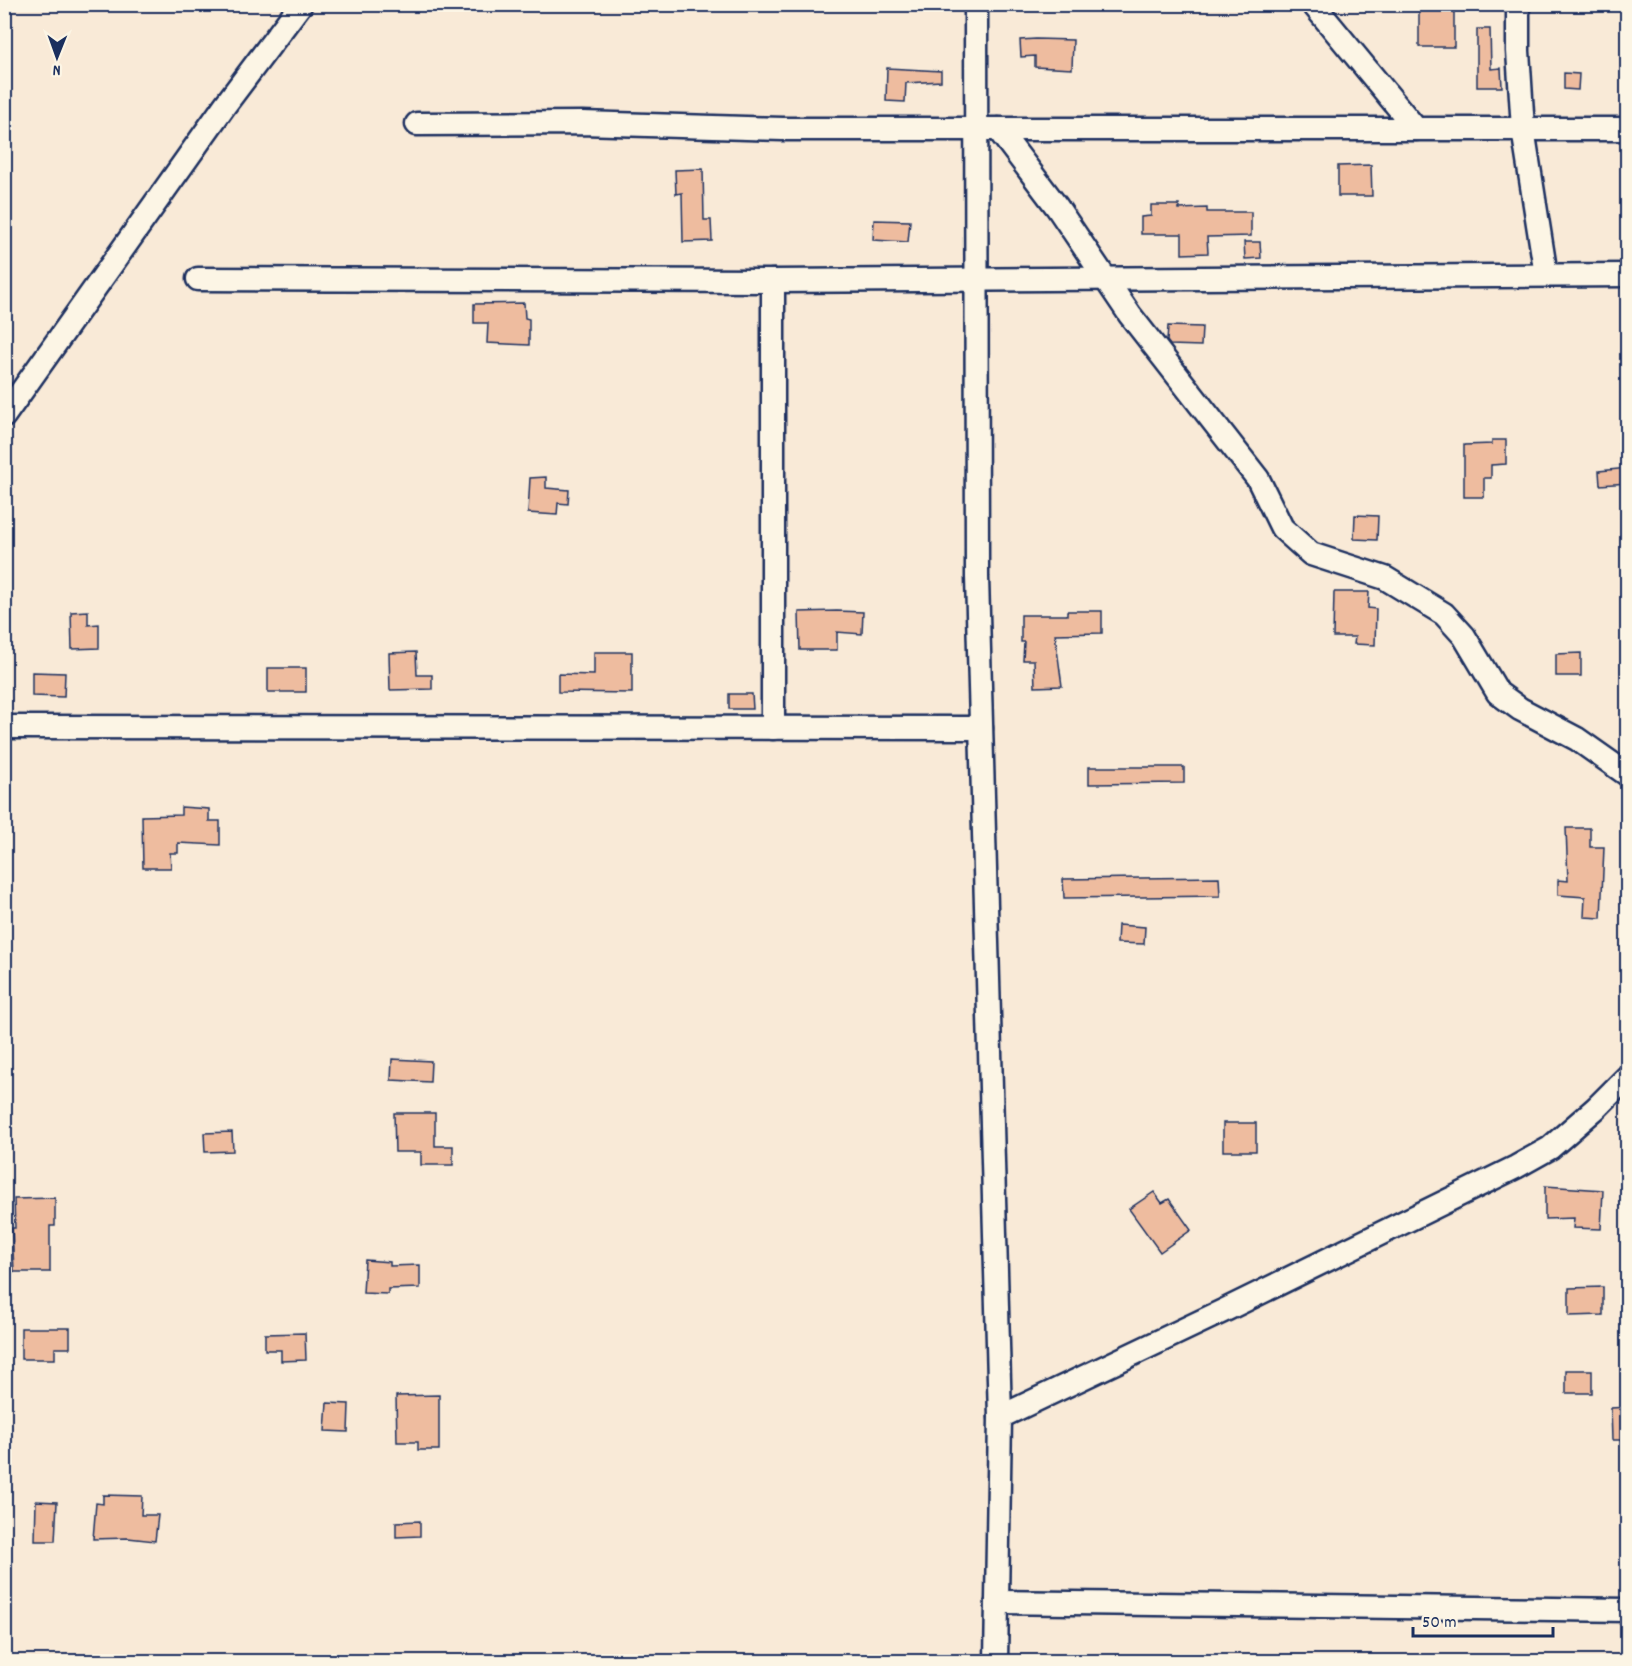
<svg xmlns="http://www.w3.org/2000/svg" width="1632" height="1666" font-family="Dekko,sans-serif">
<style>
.building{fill:#eebc9f;stroke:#1b2f5e;stroke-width:1.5}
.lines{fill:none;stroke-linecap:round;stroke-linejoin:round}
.street-casing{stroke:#1b2f5e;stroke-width:27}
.street{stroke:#fcf5e5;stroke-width:22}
</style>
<rect width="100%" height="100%" fill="#f9ead7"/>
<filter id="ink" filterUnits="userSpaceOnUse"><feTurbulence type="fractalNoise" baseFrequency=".0167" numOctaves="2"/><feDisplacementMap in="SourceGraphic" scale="12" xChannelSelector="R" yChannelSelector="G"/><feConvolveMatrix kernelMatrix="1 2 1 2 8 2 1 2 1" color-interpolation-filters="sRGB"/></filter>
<g filter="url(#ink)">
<g class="building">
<rect x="1419" y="4" width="35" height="43"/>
<polygon points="1477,29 1490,29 1491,69 1501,68 1502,87 1477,87"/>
<polygon points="1036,39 1073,40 1072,69 1035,67 1035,56 1021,57 1020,40"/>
<polygon points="887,68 941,71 941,81 906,83 905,102 886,101"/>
<polygon points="1564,73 1579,74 1578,90 1564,89"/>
<polygon points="1371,165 1372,196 1338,196 1338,166"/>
<polygon points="703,169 704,220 711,220 712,241 683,242 682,193 676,194 675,170"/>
<polygon points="1151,205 1179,205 1179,209 1207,208 1207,212 1251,212 1251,236 1207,237 1208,253 1182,254 1182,234 1141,234 1141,217 1151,216"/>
<polygon points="874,220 910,221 908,242 873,240"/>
<polygon points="1244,242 1260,242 1261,258 1245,259"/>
<polygon points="524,303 525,318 529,319 529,345 487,343 488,323 474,323 474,304"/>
<polygon points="1168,326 1202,327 1201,346 1170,345 1167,341"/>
<polygon points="1492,440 1506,440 1506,464 1491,465 1491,478 1484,478 1484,497 1464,497 1464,445 1492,444"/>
<polygon points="1628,468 1628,483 1600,485 1599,471"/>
<polygon points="546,477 546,488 569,490 568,504 558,503 557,515 528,513 530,478"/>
<polygon points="1355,515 1378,516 1377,540 1354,539"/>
<polygon points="1334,592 1369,592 1368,608 1376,609 1375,645 1354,644 1355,637 1333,637"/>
<polygon points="88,611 88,625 99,624 99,648 72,649 71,612"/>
<polygon points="837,611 863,612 862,634 837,632 837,650 800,650 799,612"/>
<polygon points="1067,611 1102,611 1102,633 1055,634 1062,686 1035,687 1034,660 1023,660 1024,642 1021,642 1021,615 1067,615"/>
<polygon points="416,652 417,675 432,675 432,689 390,690 389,653"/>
<polygon points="594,652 632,652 632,693 558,692 558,674 594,675"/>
<polygon points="1581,653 1581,676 1556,676 1556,654"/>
<rect x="268" y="668" width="38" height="24"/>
<polygon points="32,672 65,673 64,697 32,696"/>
<polygon points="729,694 752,694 753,709 729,709"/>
<polygon points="1089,767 1184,767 1184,783 1089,784"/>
<polygon points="181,807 209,809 209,821 220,821 220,845 178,843 178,853 170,853 171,868 143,868 142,816 181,815"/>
<polygon points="1566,828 1590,828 1590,847 1604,847 1601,918 1584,917 1585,897 1558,895 1558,880 1568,881"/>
<polygon points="1219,877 1220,896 1064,898 1063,879"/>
<polygon points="1118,925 1145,927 1144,944 1117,943"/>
<polygon points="392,1059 431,1061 430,1082 391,1080"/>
<polygon points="394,1113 435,1113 435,1146 453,1146 453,1165 421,1165 421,1152 395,1152"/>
<rect x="1223" y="1123" width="33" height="28"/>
<polygon points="232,1132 233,1151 205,1152 204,1133"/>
<polygon points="1545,1186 1603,1190 1601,1229 1573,1228 1574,1218 1545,1219"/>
<polygon points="1154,1192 1162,1203 1169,1199 1191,1230 1160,1252 1129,1209"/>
<polygon points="55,1198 55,1226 50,1226 50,1272 14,1272 12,1228 15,1228 14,1199"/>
<polygon points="365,1260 390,1262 390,1266 420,1265 420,1288 388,1289 388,1294 363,1293"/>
<polygon points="1603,1287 1603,1315 1569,1316 1569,1288"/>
<polygon points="21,1328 70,1328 70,1348 55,1348 55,1359 21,1359"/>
<polygon points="305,1333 306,1360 281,1361 281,1350 265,1350 265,1334"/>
<rect x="1566" y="1370" width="26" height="23"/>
<polygon points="439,1395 439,1450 418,1450 418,1442 397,1442 396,1396"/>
<polygon points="327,1403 349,1404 348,1432 325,1431"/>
<polygon points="1628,1407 1628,1440 1612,1440 1611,1408"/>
<polygon points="103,1495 142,1496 141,1515 158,1515 155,1541 128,1538 93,1539 96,1503 103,1504"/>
<polygon points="36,1501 57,1502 55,1541 35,1541"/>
<polygon points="420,1521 420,1536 396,1537 396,1522"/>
</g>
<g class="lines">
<g class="street-casing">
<g id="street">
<polyline points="976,4 977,577 1000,1417 996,1662"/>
<polyline points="1313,4 1416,129"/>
<polyline points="1518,4 1518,51 1523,129 1546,275"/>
<polyline points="417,124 582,123 783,129 1628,129"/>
<polyline points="998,129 1057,207 1130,315 1258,479 1282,528 1311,554 1385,578 1444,614 1464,636 1498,693 1520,709 1577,739 1628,775"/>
<polyline points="198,279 773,281 1628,275"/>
<polyline points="4,416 225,105 301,4"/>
<polyline points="4,727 981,728"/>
<polyline points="773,728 773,281"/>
<polyline points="1000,1417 1223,1311 1516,1167 1550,1148 1596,1108 1628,1076"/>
<polyline points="997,1602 1628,1610"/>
</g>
</g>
<use href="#street" class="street"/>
</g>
</g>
<rect width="1632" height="1666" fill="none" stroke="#fcf5e5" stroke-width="24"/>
<rect x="12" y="12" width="1608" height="1642" fill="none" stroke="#1b2f5e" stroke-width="2" filter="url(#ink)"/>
<g transform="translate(57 57) rotate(181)" stroke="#fcf5e5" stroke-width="4.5" paint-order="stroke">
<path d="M0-4.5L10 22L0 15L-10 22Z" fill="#1b2f5e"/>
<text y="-9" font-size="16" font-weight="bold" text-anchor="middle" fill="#1b2f5e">N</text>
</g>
<path d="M1413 1627v9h140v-9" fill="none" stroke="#1b2f5e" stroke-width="3"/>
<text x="1422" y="1627" font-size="18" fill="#1b2f5e" stroke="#fcf5e5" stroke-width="4.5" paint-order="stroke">50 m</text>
</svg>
